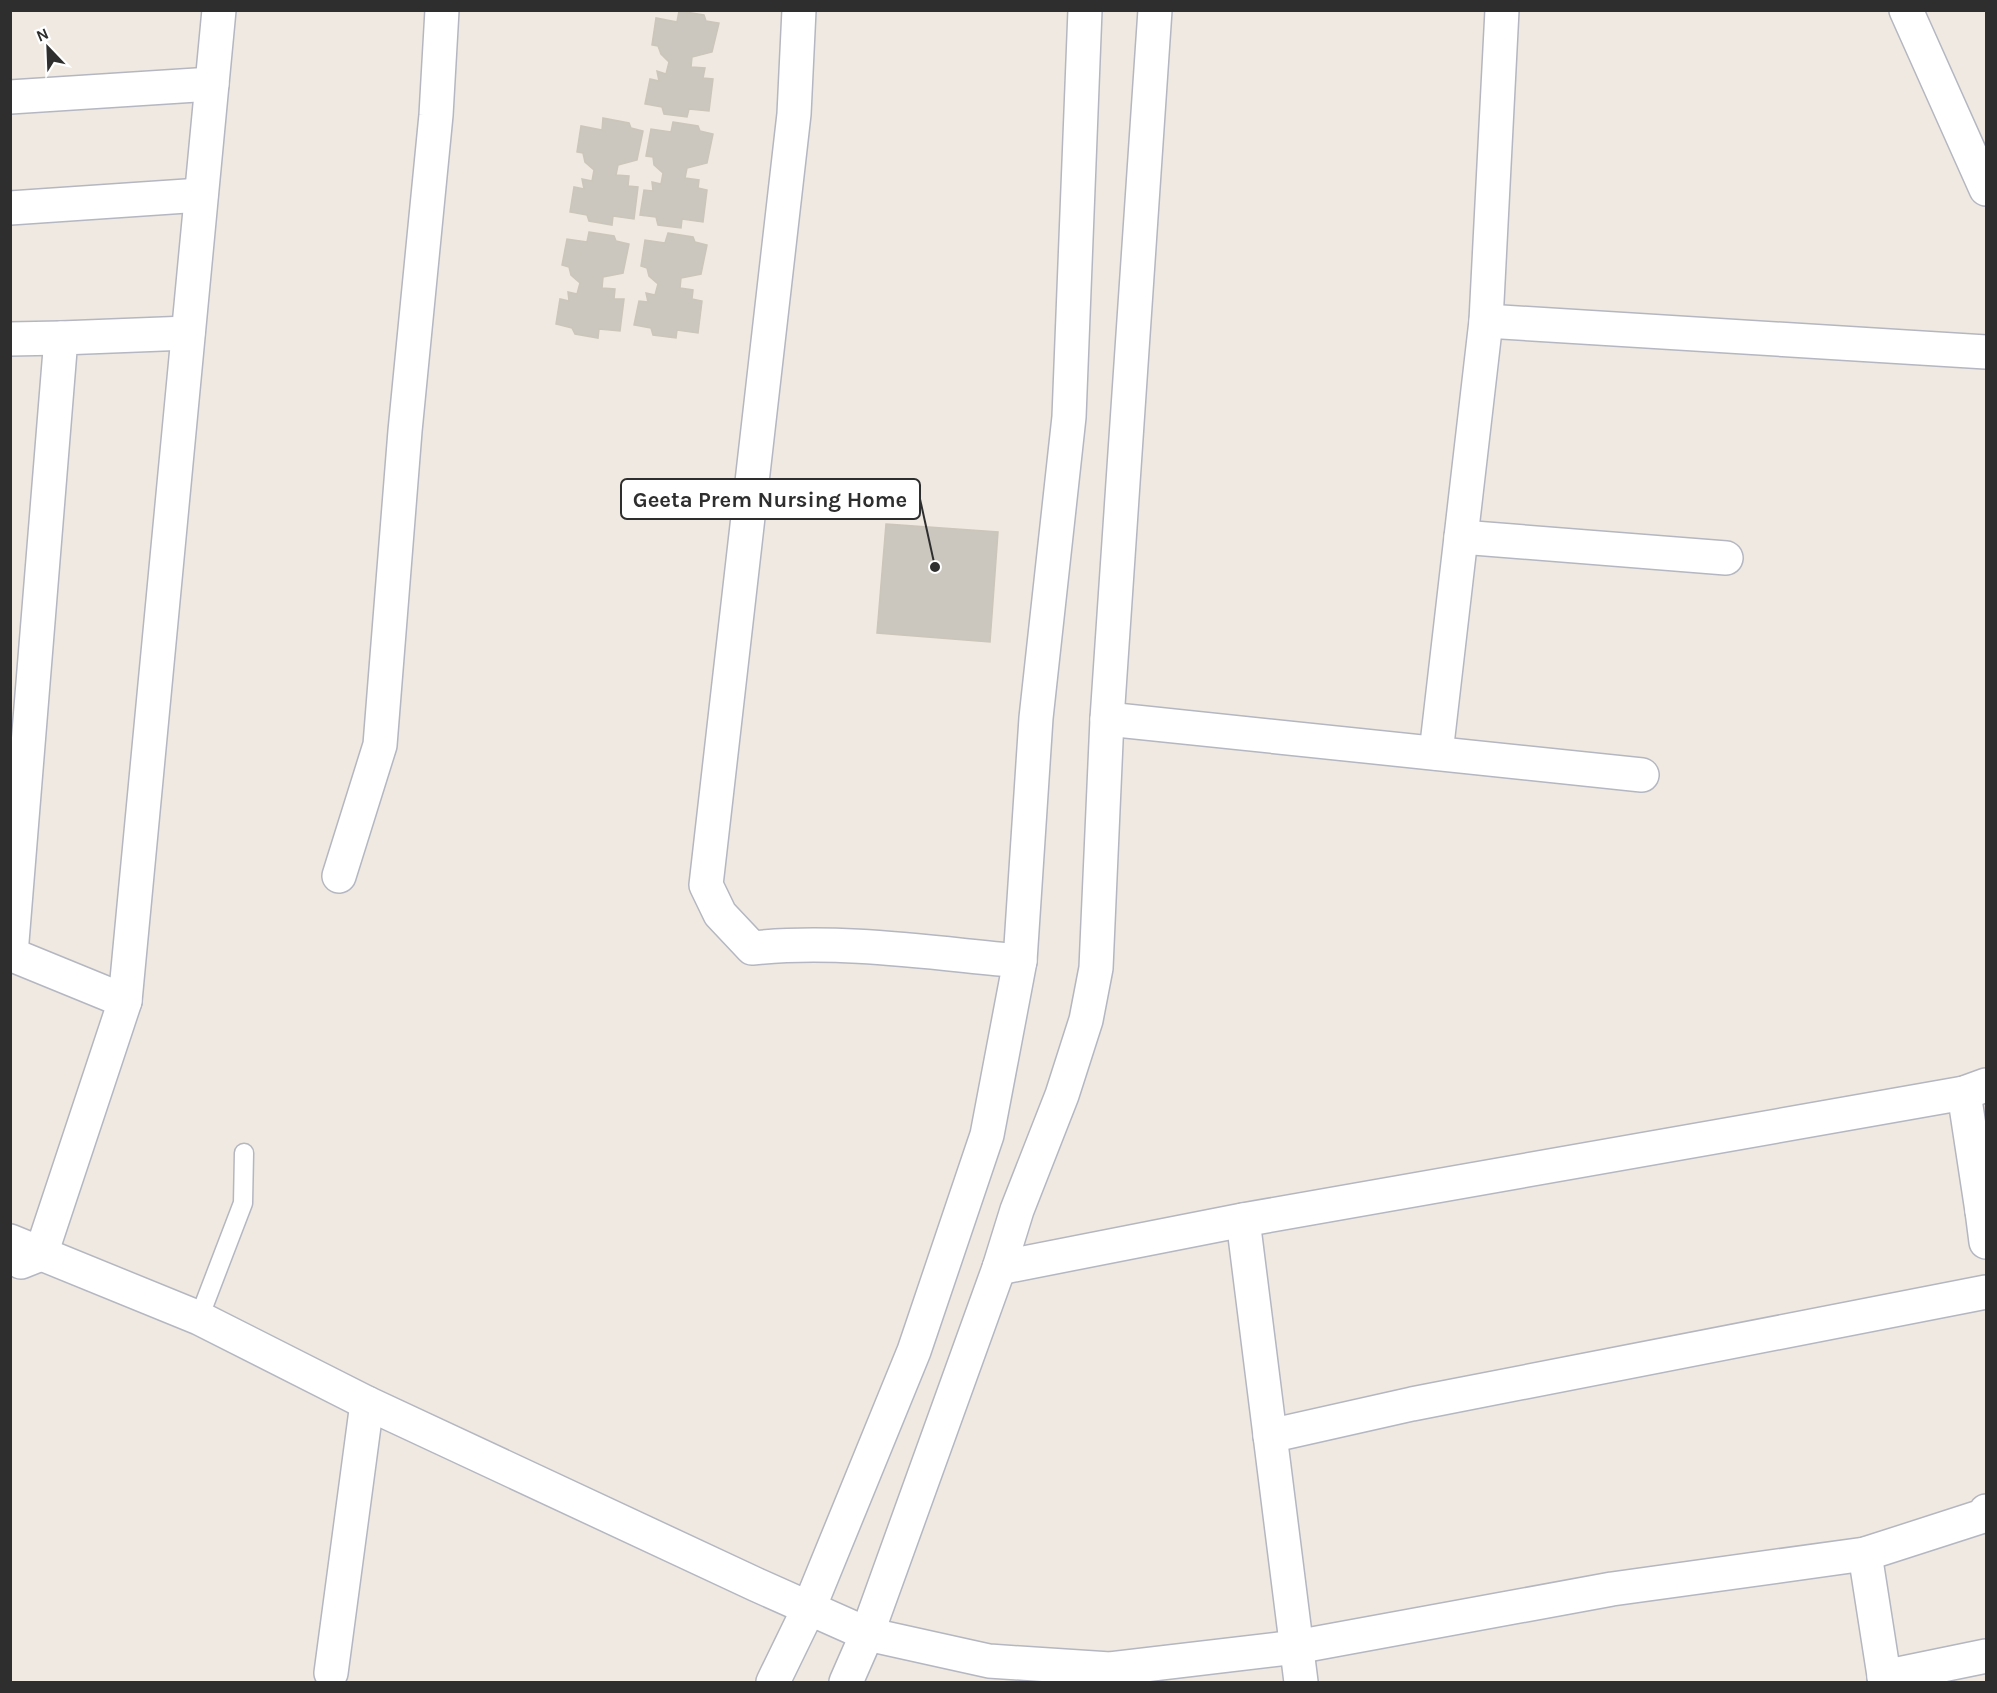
<svg xmlns="http://www.w3.org/2000/svg" width="1997" height="1693" font-family="Karla,sans-serif">
<style>
.building{fill:#cbc7bf;stroke:#cbc5ba;stroke-width:1.5}
.lines{fill:none;stroke-linecap:round;stroke-linejoin:round}
.service-casing{stroke:#b4b7c1;stroke-width:21}
.minor-casing{stroke:#b4b7c1;stroke-width:36}
.tertiary-casing{stroke:#b4b7c1;stroke-width:36}
.service{stroke:#fff;stroke-width:18}
.minor{stroke:#fff;stroke-width:33}
.tertiary{stroke:#fff;stroke-width:33}
.leader{fill:none;stroke:#2e2e2e;stroke-width:2}
.callout-dot{fill:#2e2e2e;stroke:#fff;stroke-width:2}
.callout{fill:#fff;stroke:#2e2e2e;stroke-width:2}
.callout-label{font-size:22px;text-anchor:middle;font-weight:bold;fill:#2e2e2e}
</style>
<rect width="100%" height="100%" fill="#efe9e1"/>
<g class="building">
<polygon points="679,11 704,15 706,21 719,23 712,52 692,57 691,67 705,68 703,78 713,79 709,111 689,109 687,117 664,114 662,107 645,104 650,79 659,81 657,71 666,74 669,62 661,54 658,46 652,45 656,18 677,22"/>
<polygon points="603,118 629,123 631,128 643,131 637,160 618,165 616,175 629,176 628,186 638,187 634,219 613,216 612,225 589,221 587,215 570,212 574,187 584,189 582,179 592,181 594,170 585,162 583,153 577,152 581,126 602,130"/>
<polygon points="673,122 698,126 700,131 713,134 707,163 687,168 685,178 699,180 698,188 707,190 703,222 682,219 681,228 658,225 656,217 640,215 644,190 653,191 652,182 661,184 663,173 654,165 653,157 646,156 651,129 671,132"/>
<polygon points="589,232 614,236 616,241 629,244 623,273 603,277 602,288 615,289 614,299 624,299 620,331 599,329 598,338 575,334 572,328 556,324 560,299 569,301 568,292 577,294 580,283 571,275 569,267 562,265 567,239 587,242"/>
<polygon points="668,233 693,237 695,242 707,245 701,274 681,278 680,288 693,290 692,299 702,301 698,333 677,330 676,338 653,335 651,328 634,325 639,301 648,302 646,293 655,295 658,284 649,276 647,268 641,266 645,240 665,243"/>
<polygon points="886,524 998,532 990,642 877,633"/>
</g>
<g class="lines">
<g class="service-casing">
<polyline id="service" points="199,1318 243,1203 244,1153"/>
</g>
<g class="minor-casing">
<g id="minor">
<path d="M799 10 794 114 706 885 720 914 752 948C841 939 931 953 1020 961"/>
<polyline points="1906,10 1986,189"/>
<polyline points="10,97 212,84"/>
<polyline points="10,208 201,195"/>
<polyline points="1486,321 1986,352"/>
<polyline points="10,339 61,338"/>
<polyline points="1461,537 1726,558"/>
<polyline points="1107,719 1642,775"/>
<polyline points="1436,753 1486,321 1502,10"/>
<polyline points="339,876 380,745 405,431 436,115 442,10"/>
<polyline points="10,954 125,1001"/>
<polyline points="11,954 61,338 188,333"/>
<polyline points="1964,1093 1982,1211"/>
<polyline points="1986,1209 1982,1211 1986,1242"/>
<polyline points="1243,1220 1301,1682"/>
<polyline points="10,1241 199,1318 367,1403 757,1585 867,1634 989,1661 1110,1669 1296,1647 1612,1589 1865,1554 1983,1516 1986,1511"/>
<polyline points="21,1262 41,1254 125,1001 219,10"/>
<polyline points="999,1268 1243,1220 1964,1093 1986,1085"/>
<polyline points="1270,1436 1412,1404 1986,1292"/>
<polyline points="1865,1554 1885,1682"/>
<polyline points="331,1673 367,1403"/>
<polyline points="1884,1677 1986,1656"/>
</g>
</g>
<g class="tertiary-casing">
<g id="tertiary">
<polyline points="773,1682 809,1608 914,1351 987,1135 1020,961 1036,718 1069,417 1085,10"/>
<polyline points="846,1682 867,1634 999,1268 1017,1210 1062,1095 1086,1020 1096,968 1107,719 1155,10"/>
</g>
</g>
<use href="#service" class="service"/>
<use href="#minor" class="minor"/>
<use href="#tertiary" class="tertiary"/>
</g>
<path class="leader" d="M935 567L920 499"/>
<circle class="callout-dot" cx="935" cy="567" r="6"/>
<rect class="callout" x="621" y="479" width="299" height="40" rx="6"/>
<g class="callout-label">
<text x="770" y="507">Geeta Prem Nursing Home</text>
</g>
<rect width="1997" height="1693" fill="none" stroke="#2e2e2e" stroke-width="24"/>
<g transform="translate(48 48) rotate(337)" stroke="#ffffff" stroke-width="4.5" paint-order="stroke">
<path d="M0-4.5L10 22L0 15L-10 22Z" fill="#2e2e2e"/>
<text y="-9" font-size="16" font-weight="bold" text-anchor="middle" fill="#2e2e2e">N</text>
</g>
</svg>
